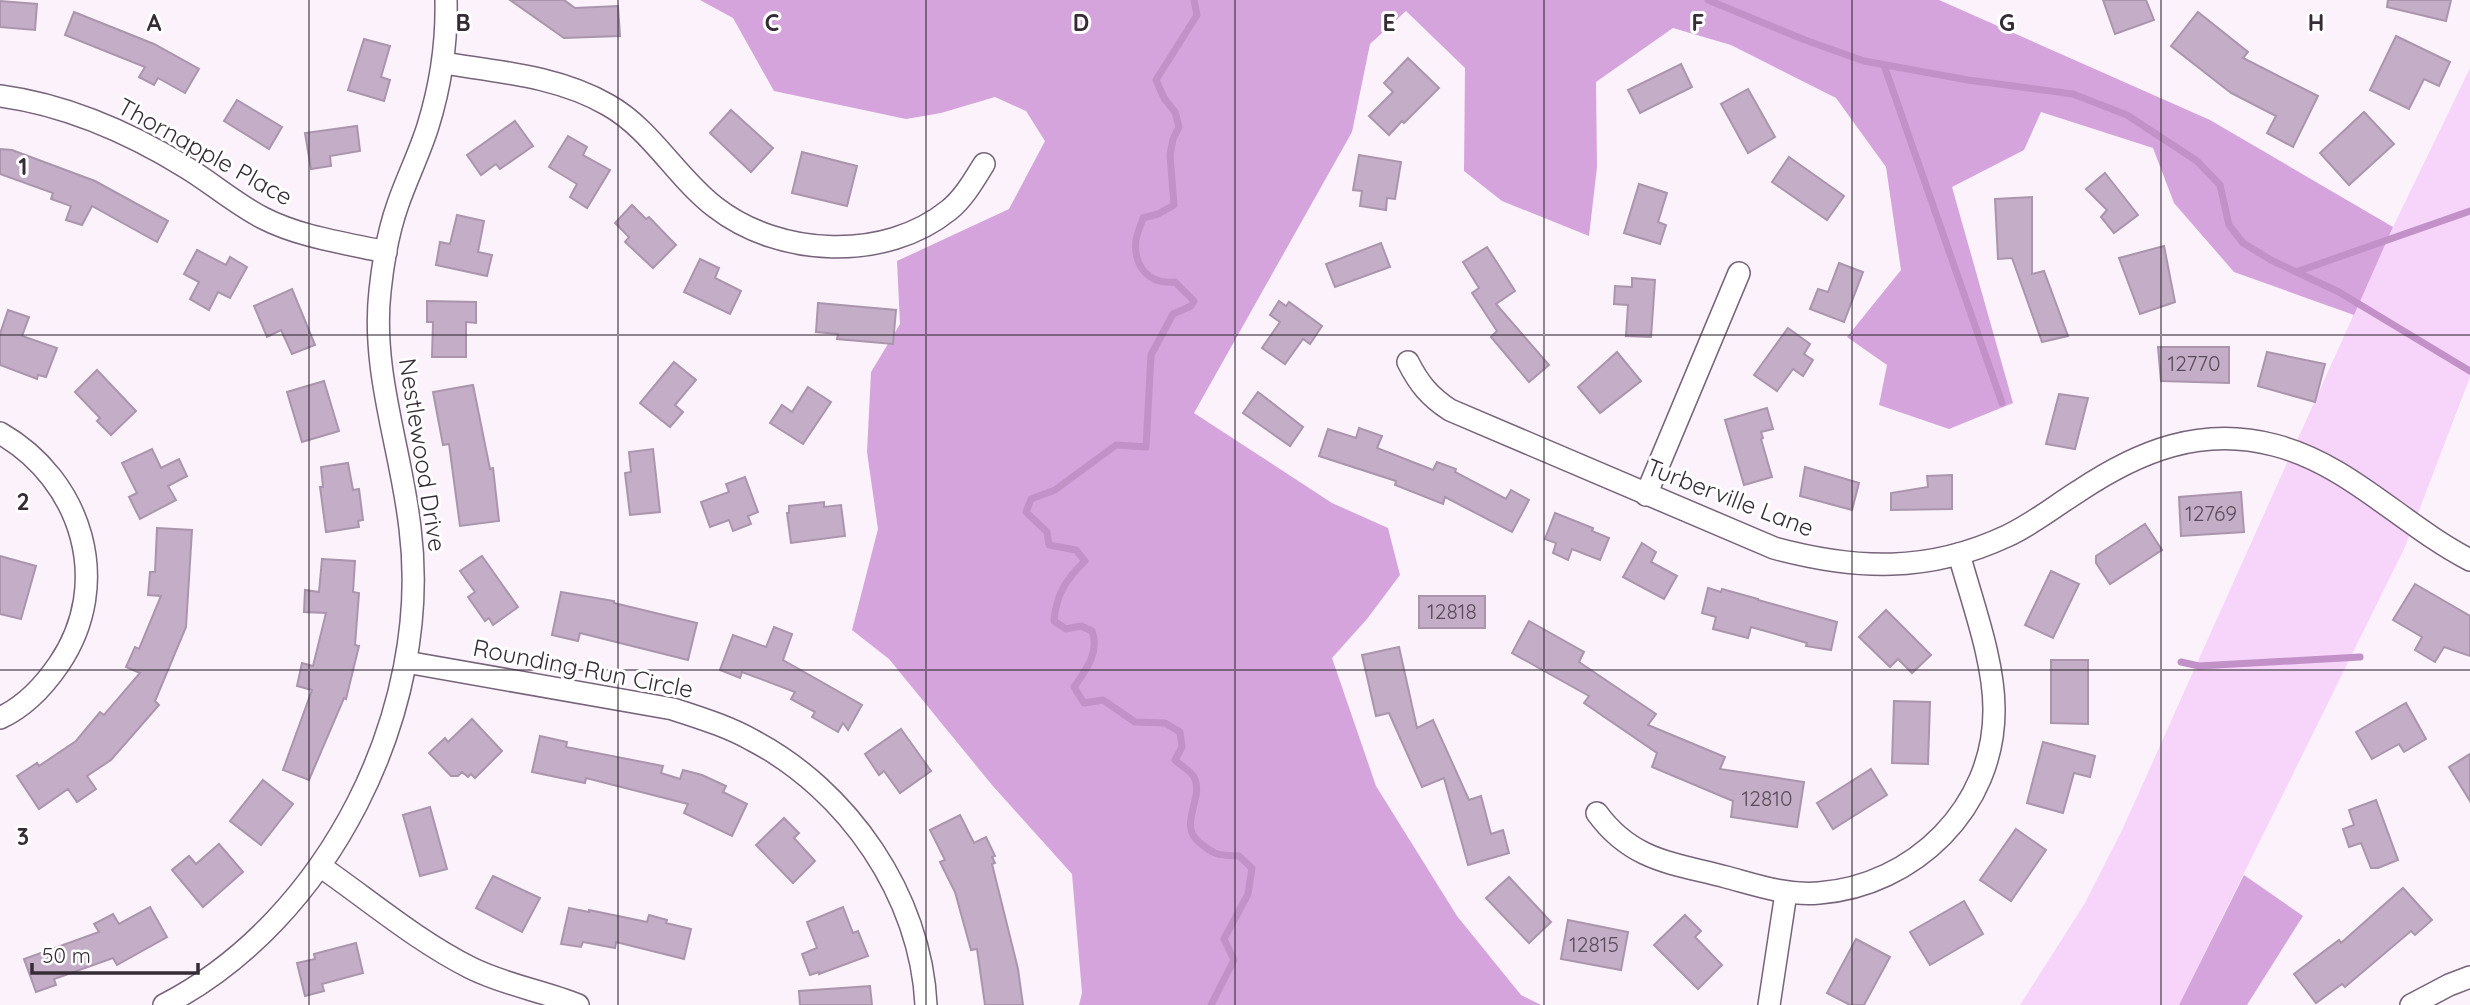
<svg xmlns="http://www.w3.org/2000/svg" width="2470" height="1005" font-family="Quicksand,sans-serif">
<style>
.green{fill:#f7d5fb}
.forest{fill:#d5a4dc}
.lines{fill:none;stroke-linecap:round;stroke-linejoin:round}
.stream{stroke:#c291c8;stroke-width:7}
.building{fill:#c4aec7;stroke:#aa95ad;stroke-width:2}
.minor-casing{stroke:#77637a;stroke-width:24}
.minor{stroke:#fff;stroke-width:21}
.grid{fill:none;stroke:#352c36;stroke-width:2;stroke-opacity:0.55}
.labels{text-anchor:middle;stroke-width:6;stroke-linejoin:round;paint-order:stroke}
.number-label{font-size:21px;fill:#594c5a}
.street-label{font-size:24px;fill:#352c36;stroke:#fff}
.grid-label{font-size:23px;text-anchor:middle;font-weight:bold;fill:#352c36;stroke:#fff;stroke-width:6;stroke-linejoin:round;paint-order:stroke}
</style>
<rect width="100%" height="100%" fill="#fbf2fc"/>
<polygon class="green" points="2470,68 2470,377 2405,547 2179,1005 2020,1005 2085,903 2123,828 2393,227"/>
<g class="forest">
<polygon points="700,0 1939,0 2210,120 2393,227 2354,315 2234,272 2174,203 2153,148 2041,112 2024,150 1952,187 2013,403 1949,429 1879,405 1887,365 1847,337 1901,270 1886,167 1836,98 1731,45 1673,28 1596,82 1597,167 1589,236 1502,201 1464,171 1465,68 1406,11 1370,44 1352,132 1194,413 1332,503 1388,528 1400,575 1367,619 1332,658 1376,786 1457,916 1521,995 1541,1005 1079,1005 1082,993 1072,874 992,785 889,659 852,630 878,529 867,452 871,372 900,324 897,261 1009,209 1045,141 1026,111 995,97 941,113 906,119 774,91 733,18"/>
<polygon points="2244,875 2303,916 2247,1005 2179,1005"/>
</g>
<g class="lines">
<g class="stream">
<path d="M1194 0 1197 15 1156 80 1164 98 1175 112 1179 127 1173 139 1170 155 1174 205 1158 214 1143 218C1141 225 1137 233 1136 240 1133 266 1149 285 1175 282L1194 301 1191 306 1173 314 1151 355 1146 447 1116 445 1055 490 1031 499 1026 512 1047 532 1049 545 1076 550 1085 561C1066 579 1056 595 1054 621L1066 629 1081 626 1092 631C1100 652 1086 670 1074 687L1084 703 1103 700 1135 722 1165 723 1180 732 1182 747 1175 760C1181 766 1192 771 1195 779 1203 800 1178 825 1199 842 1215 856 1219 855 1239 856L1252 868 1248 894 1224 939 1234 960 1211 1005"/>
<polyline points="1708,0 1805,40 1864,61 1968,80 2073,94 2127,115 2197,161 2220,185 2229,225 2243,243 2271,260 2339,292 2470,371"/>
<polyline points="1884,65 2002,403"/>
<polyline points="2296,272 2470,211"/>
<polyline points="2181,662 2199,666 2360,657"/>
</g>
</g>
<g class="building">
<polygon points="510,0 564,0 575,8 618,6 620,36 564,38"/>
<polygon points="2103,0 2146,0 2154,20 2115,34"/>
<polygon points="2388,0 2451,0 2446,21 2387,7"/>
<polygon points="0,1 37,4 35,30 0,27"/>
<polygon points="74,12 154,44 199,69 185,93 158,78 154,85 139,77 145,67 65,35"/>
<polygon points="2198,12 2248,52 2243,58 2318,96 2293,147 2267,133 2276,116 2231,93 2171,46"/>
<polygon points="2396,36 2450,62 2439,86 2424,79 2409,109 2370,90"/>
<polygon points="364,39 390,46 381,77 390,80 384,101 348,90"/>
<polygon points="1408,58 1439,88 1404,123 1402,121 1389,135 1369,116 1393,92 1384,83"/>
<polygon points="1681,64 1692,87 1640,113 1628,90"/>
<polygon points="1748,89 1775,137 1748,153 1721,104"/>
<polygon points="237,100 282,127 269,149 224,121"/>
<polygon points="731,110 773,148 751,172 710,133"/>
<polygon points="2364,112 2394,144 2349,185 2320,153"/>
<polygon points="515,121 533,146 500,169 496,164 481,175 467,155"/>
<polygon points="357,126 360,151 330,156 331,166 311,169 305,133"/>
<polygon points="568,136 587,147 583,155 610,170 587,208 570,197 577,184 549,167"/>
<polygon points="0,149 12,150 95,181 168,221 157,242 92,206 82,225 66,220 71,206 51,199 53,193 0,174"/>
<polygon points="802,152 857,166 847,206 792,193"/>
<polygon points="1359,155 1401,162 1395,199 1387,198 1386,210 1360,206 1362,191 1353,190"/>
<polygon points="1789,157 1844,196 1827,220 1772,182"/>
<polygon points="2105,173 2138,215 2114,233 2101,217 2107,210 2086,189"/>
<polygon points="1639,184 1667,193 1658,222 1666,225 1660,244 1624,233"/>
<polygon points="2032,197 2032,274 2044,271 2068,336 2042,342 2012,258 1998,259 1995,199"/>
<polygon points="632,205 646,219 649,217 676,245 653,268 625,242 629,237 615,223"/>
<polygon points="457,215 484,221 478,252 492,255 487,276 436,265 440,242 450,244"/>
<polygon points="1381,243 1390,267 1335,287 1326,264"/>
<polygon points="2164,246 2175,302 2140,314 2119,258"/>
<polygon points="1487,247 1515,291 1496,304 1549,365 1529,382 1491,337 1497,331 1472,293 1479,288 1463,262"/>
<polygon points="197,250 226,265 230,257 247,267 230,298 218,292 209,310 190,299 199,282 184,274"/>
<polygon points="700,259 719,268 715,278 741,291 730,314 684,292"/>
<polygon points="1839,263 1863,272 1844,322 1810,309 1818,289 1828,292"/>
<polygon points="1632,278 1655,280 1651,337 1626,336 1628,305 1614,304 1615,286 1632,287"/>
<polygon points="292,289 315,345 292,354 281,330 267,337 254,306"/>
<polygon points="427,301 476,302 476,323 466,322 466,357 432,357 433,322 427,322"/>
<polygon points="1279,301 1286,306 1289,302 1322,326 1310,344 1303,339 1285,364 1262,348 1280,322 1270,315"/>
<polygon points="818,303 896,310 893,344 837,339 838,334 816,332"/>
<polygon points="8,310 29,317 22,336 57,348 46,377 38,375 37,379 0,365 0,334"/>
<polygon points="1788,328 1810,344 1804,354 1813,360 1803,376 1793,369 1777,391 1754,375"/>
<polygon points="2158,347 2229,347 2229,383 2161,381"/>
<polygon points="1617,352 1641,381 1600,413 1578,387"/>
<polygon points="2267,352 2325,364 2315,402 2258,386"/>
<polygon points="674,362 696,380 675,405 683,412 670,427 640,403"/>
<polygon points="97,370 136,411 111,435 97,421 100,418 75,392"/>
<polygon points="324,381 339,431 302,442 287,392"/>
<polygon points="473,385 490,469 493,468 499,521 460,526 449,444 443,445 433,392"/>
<polygon points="808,387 831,402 803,444 770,423 782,405 792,412"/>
<polygon points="1258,392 1303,427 1290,446 1243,413"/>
<polygon points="2059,394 2088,398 2075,449 2046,444"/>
<polygon points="1767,408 1773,429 1761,432 1763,438 1761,439 1772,477 1744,485 1725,420"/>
<polygon points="1359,428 1382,436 1377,448 1433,470 1437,462 1456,469 1455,472 1506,499 1511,490 1529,500 1512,532 1445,497 1443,504 1395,485 1396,481 1319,456 1328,429 1356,438"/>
<polygon points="152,449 161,468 179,459 187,476 168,486 176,500 140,519 129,497 137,493 122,463"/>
<polygon points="653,449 660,512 630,515 625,473 631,472 629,452"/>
<polygon points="348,463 353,490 359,489 363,520 358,521 359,527 326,532 320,487 323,487 321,467"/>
<polygon points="1805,467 1859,483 1852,510 1800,496"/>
<polygon points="1952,475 1952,509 1891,510 1891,493 1928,487 1927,476"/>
<polygon points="745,477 758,512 748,516 751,524 733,531 729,520 710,527 701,502 729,492 726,484"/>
<polygon points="2241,492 2244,532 2181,536 2179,497"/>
<polygon points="824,502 824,507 841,505 845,536 791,543 787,513 789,513 789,506"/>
<polygon points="1555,513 1593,528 1592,531 1609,538 1600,560 1572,549 1568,560 1553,553 1556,543 1545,539"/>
<polygon points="2145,524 2162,550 2110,584 2096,563 2096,556"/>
<polygon points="157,528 192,530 186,627 155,701 159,705 111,760 87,776 96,789 77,802 68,789 39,809 17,776 37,763 39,766 76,741 100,712 104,715 140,673 126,667 135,647 139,649 161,596 148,595 150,572 155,572"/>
<polygon points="1642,543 1656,552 1651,562 1677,576 1664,599 1623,577"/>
<polygon points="0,556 36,566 21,619 0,614"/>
<polygon points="482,556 518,607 493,625 489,618 485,621 468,597 475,592 460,571"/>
<polygon points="322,559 355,561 353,592 359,593 355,645 359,646 346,699 344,698 309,780 283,770 312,690 297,686 302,663 313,666 326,613 304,612 305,590 319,592"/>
<polygon points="2051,571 2079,584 2053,638 2025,625"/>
<polygon points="2415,584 2470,616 2470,656 2444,647 2435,662 2415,650 2422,637 2393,620"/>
<polygon points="1708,588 1721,592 1722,589 1758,599 1758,600 1837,622 1831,650 1806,646 1807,643 1751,627 1748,638 1713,629 1716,617 1702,613"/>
<polygon points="561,592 614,601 614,603 697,623 688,660 580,633 578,641 552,635"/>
<rect x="1419" y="596" width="66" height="32"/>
<polygon points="1886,610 1931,655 1912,673 1898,659 1890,667 1859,637"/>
<polygon points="1529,621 1584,652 1579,662 1656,714 1648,725 1725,757 1720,769 1804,782 1797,827 1731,817 1733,801 1652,767 1657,753 1584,703 1589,696 1512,653"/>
<polygon points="774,627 792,634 783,660 862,705 848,730 843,723 838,732 812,717 815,712 791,699 795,692 742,672 740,678 720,670 733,635 766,647"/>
<polygon points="1399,647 1417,728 1433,720 1469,800 1481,796 1491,834 1503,830 1509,853 1468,865 1444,778 1422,787 1389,713 1376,716 1362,655"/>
<polygon points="2051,660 2088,660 2088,724 2051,723"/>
<polygon points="1894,701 1930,702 1928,764 1892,763"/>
<polygon points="2406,703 2426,739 2404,752 2399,744 2372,759 2356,732"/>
<polygon points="472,719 502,751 475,778 471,774 468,777 462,772 458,776 451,776 429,753 445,738 448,742"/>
<polygon points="901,729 931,771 900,793 884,771 879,775 865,754"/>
<polygon points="540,736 567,742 566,747 663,766 661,773 680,779 683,770 702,775 726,786 723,792 747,804 732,836 684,813 688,804 586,778 585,783 532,772"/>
<polygon points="2043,742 2095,756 2090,777 2074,773 2063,813 2027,803"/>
<polygon points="2470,754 2470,801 2449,767"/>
<polygon points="1871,769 1887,795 1833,829 1817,803"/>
<polygon points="263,780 293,804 261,845 230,821"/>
<polygon points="2376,800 2398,860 2378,868 2371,868 2361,843 2349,847 2343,829 2354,825 2349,810"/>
<polygon points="430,807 447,869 420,876 403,815"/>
<polygon points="960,815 974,843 986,837 995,856 992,857 995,863 992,864 1018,969 1023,1005 985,1005 977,949 971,950 955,892 940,862 945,860 930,830"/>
<polygon points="784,818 799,833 794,838 815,861 793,883 756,845"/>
<polygon points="2016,829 2046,850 2011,901 1980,880"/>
<polygon points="219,844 243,872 203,907 172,870 189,856 196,864"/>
<polygon points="493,876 540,898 522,932 476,908"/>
<polygon points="1509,877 1551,922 1529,943 1486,898"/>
<polygon points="2403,888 2432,920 2415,935 2411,931 2345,987 2342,984 2316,1003 2294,974 2339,940 2341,943"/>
<polygon points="1964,901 1983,934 1930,965 1910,932"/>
<polygon points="150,907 167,937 117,965 113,958 54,979 56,985 36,992 24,959 99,932 94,924 113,914 119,924"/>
<polygon points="843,907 853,933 858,931 868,956 819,974 819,972 810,975 802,954 817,948 807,922"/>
<polygon points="569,908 589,912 589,910 647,922 649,915 667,920 666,923 691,929 684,959 616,942 615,948 583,942 581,947 561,944"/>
<polygon points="1685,915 1701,931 1695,937 1722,965 1698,989 1654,945"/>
<polygon points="1568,920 1628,932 1621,970 1561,959"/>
<polygon points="1856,939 1890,957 1864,1005 1850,1005 1827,993"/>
<polygon points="356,943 363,973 322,984 324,991 305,996 297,963 315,959 314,954"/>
<polygon points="870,986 872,1005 800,1005 799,991"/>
</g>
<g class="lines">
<g class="minor-casing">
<g id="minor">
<path d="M443 63C499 72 558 76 608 105 651 129 676 177 715 207 779 257 885 262 949 210 964 198 974 180 984 164"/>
<path d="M0 96C67 105 130 133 187 168 213 184 236 204 263 218 300 237 345 243 386 252"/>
<path d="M1408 362C1419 384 1430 397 1450 410L1774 548C1856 570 1928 573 2007 536 2033 524 2055 506 2079 491 2139 451 2201 426 2274 445 2349 464 2402 525 2470 560"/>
<path d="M0 433C82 480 114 583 59 664 44 686 24 707 0 718"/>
<polyline points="1646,495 1739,273"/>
<path d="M406 662 673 709C700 718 727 726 752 740 848 790 921 896 926 1005"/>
<path d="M1597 813C1632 861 1673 863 1726 877 1756 885 1787 896 1819 893 1914 886 1995 807 1994 709 1994 660 1972 602 1959 554"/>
<path d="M320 866C369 900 417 941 471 968 505 985 543 991 578 1005"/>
<path d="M164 1005C329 920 433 710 410 528 401 448 371 372 380 291 383 262 388 232 398 204 407 178 420 152 428 126 441 84 447 44 446 0"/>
<polyline points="1769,1005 1786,893"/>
<polyline points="2411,1005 2449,985 2470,977"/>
</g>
</g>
<use href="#minor" class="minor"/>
</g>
<path class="grid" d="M309 0V1005M618 0V1005M926 0V1005M1235 0V1005M1544 0V1005M1852 0V1005M2161 0V1005M0 335H2470M0 670H2470"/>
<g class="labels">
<g class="number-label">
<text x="2194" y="371">12770</text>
<text x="2211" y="521">12769</text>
<text x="1452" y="619">12818</text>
<text x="1767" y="806">12810</text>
<text x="1594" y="952">12815</text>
</g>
<g class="street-label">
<text transform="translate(205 152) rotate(29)" y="8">Thornapple Place</text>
<text transform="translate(422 455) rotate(81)" y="8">Nestlewood Drive</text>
<text transform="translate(1730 498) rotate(21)" y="8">Turberville Lane</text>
<text transform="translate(583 669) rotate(11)" y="8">Rounding Run Circle</text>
</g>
</g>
<g class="grid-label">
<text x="154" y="31">A</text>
<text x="463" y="31">B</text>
<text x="772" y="31">C</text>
<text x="1081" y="31">D</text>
<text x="1389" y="31">E</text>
<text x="1698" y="31">F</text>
<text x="2007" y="31">G</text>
<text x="2316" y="31">H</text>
<text x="23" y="175">1</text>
<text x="23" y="510">2</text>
<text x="23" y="845">3</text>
</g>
<path d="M32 963v10h166v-10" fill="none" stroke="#352c36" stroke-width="3.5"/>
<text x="42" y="963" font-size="21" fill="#352c36" stroke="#ffffff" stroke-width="5" paint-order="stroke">50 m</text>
</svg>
